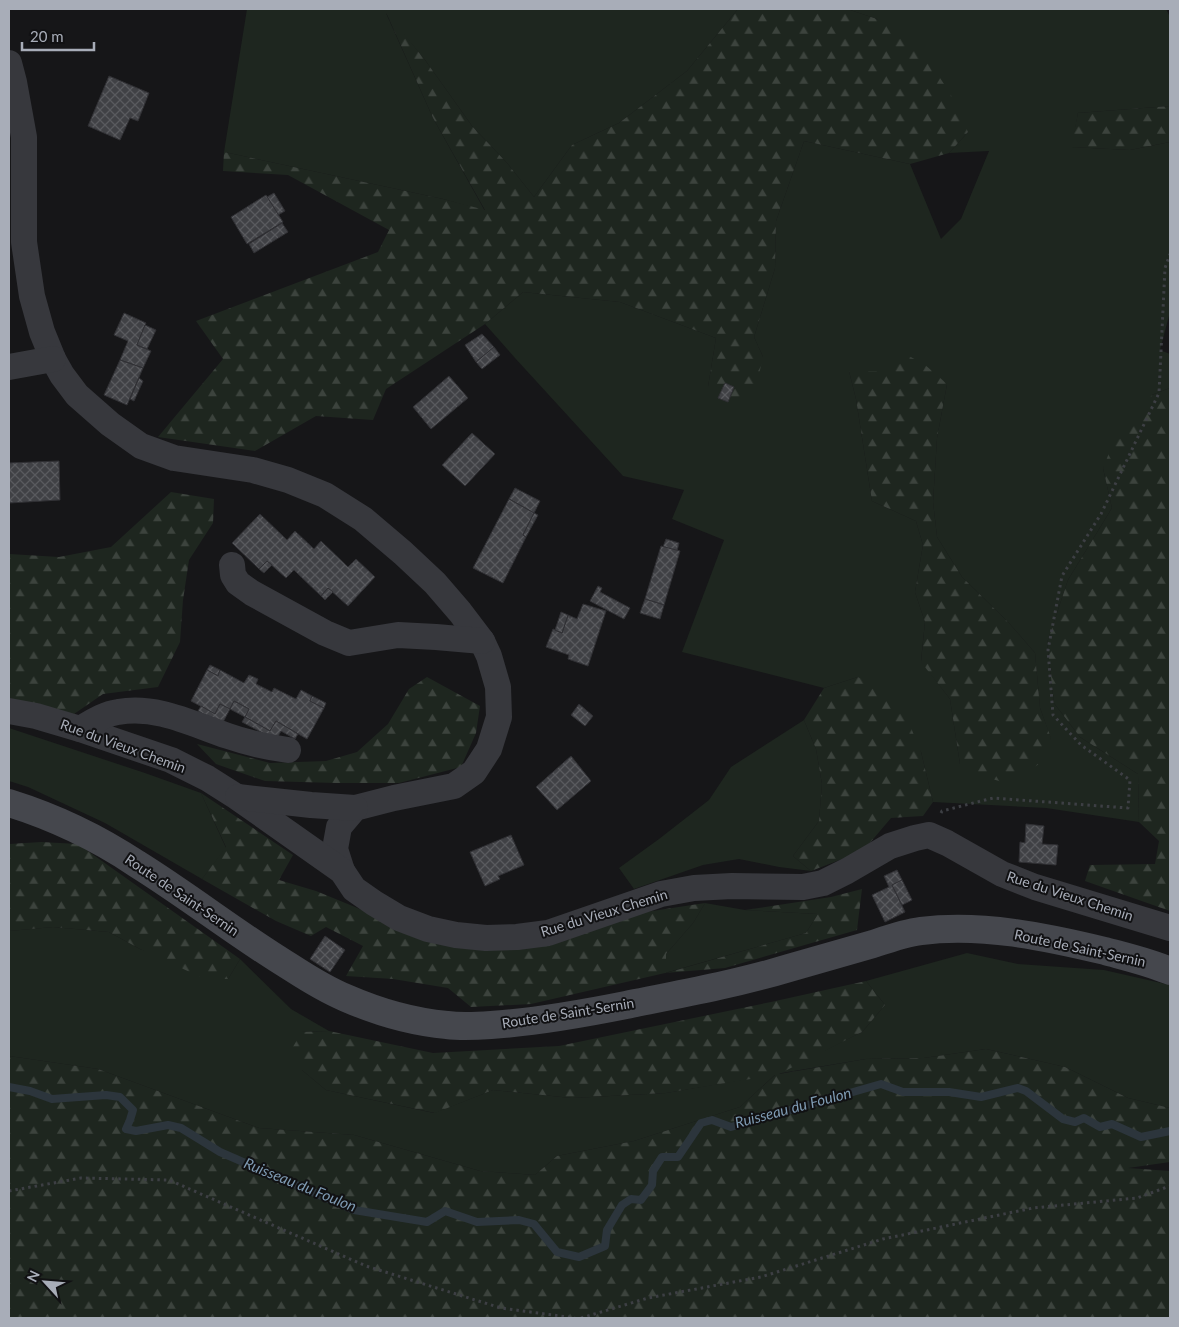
<svg xmlns="http://www.w3.org/2000/svg" width="1179" height="1327" font-family="Lato,sans-serif">
<style>
.grass{fill:#1e261f;fill-rule:evenodd}
.forest{fill:url(#forest-firs)}
.lines{fill:none;stroke-linecap:round;stroke-linejoin:round}
.stream{stroke:#2c353c;stroke-width:8}
.building{fill:url(#building-cross-hatch);stroke:#303034}
.path{stroke:#3d3f44;stroke-width:3;stroke-dasharray:2.5 4;stroke-linecap:butt}
.street{stroke:#37383d;stroke-width:26}
.secondary{stroke:#45474d;stroke-width:28}
.labels{text-anchor:middle;stroke-width:4;stroke-linejoin:round;paint-order:stroke}
.street-label{font-size:14px;fill:#a8adb8;stroke:#111113}
.water-label{font-size:15px;font-style:italic;fill:#7f9bb3;stroke:#111113}
</style>
<defs>
<pattern id="forest-firs" width="22" height="20" patternUnits="userSpaceOnUse" patternTransform="scale(1.25)"><rect width="22" height="20" fill="#1e261f"/><path d="M5 1l3.5 6h-7zM16 11l3.5 6h-7z" fill="#3c433d"/></pattern>
<pattern id="building-cross-hatch" width="8" height="8" patternUnits="userSpaceOnUse" patternTransform="scale(1.25)"><rect width="8" height="8" fill="#404145"/><path d="M0 0l8 8M0 8l8-8" fill="none" stroke="#595a5e"/></pattern>
</defs>
<rect width="100%" height="100%" fill="#161618"/>
<g class="grass">
<polygon points="247,9 738,9 687,71 619,123 572,145 534,197 507,163 472,126 425,60 386,13 433,118 485,211 443,199 224,152"/>
<path d="M847 9H1166L1170 17V106L1078 113 1072 147 1130 150 1170 142V312L1160 350 1170 354V388L1152 395 1103 468 1112 508 1068 580 1047 643 1054 703 1080 737 1138 774 1139 822 1046 808 933 802 921 752 858 677 824 688 682 652 724 540 672 519 684 490 623 476 515 358 485 324 523 292 620 302 716 338 708 387 763 357 754 337 775 268 776 221 804 141 910 164 941 239 961 219 989 151 949 153 968 132 877 19ZM849 371H881L947 384 937 438 933 502 937 537 962 577 1009 623 1035 653 1040 708 1051 739 960 764 950 699 921 661 925 622 915 592 923 545 916 521 872 501 856 399Z"/>
<polygon points="804,720 816,749 822,784 819,821 793,856 811,871 779,867 739,859 703,865 634,889 619,868 659,839 709,800 731,767"/>
<polygon points="9,728 145,773 201,793 226,848 202,879 105,823 28,787 9,781"/>
<polygon points="705,903 745,910 818,914 806,933 665,973 666,954 693,923"/>
<polygon points="53,927 109,932 140,949 228,979 240,959 291,1009 329,1031 302,1032 302,1070 326,1090 434,1113 493,1090 572,1098 666,1093 776,1074 862,1032 885,1005 866,981 967,953 1018,964 1104,970 1170,985 1170,1108 1128,1098 1065,1067 986,1049 924,1058 866,1059 776,1074 740,1107 634,1141 557,1156 535,1175 480,1171 354,1135 259,1128 98,1069 9,1056 9,931"/>
</g>
<g class="forest">
<polygon points="738,9 847,9 877,19 922,51 950,93 968,132 949,153 910,164 804,141 776,221 775,268 754,337 763,357 757,383 746,403 708,387 716,338 620,302 523,292 485,324 386,389 373,420 316,416 255,451 158,437 223,359 196,321 378,252 389,230 288,175 223,171 224,152 443,199 485,210 433,118 385,10 425,60 472,126 507,163 534,197 572,145 619,123 687,71"/>
<polygon points="1170,106 1170,142 1130,150 1071,147 1078,113"/>
<polygon points="903,353 924,364 947,384 937,438 933,502 937,537 962,577 1009,623 1035,653 1040,708 1051,738 1045,760 1009,784 979,775 960,764 950,699 921,662 925,622 915,592 923,545 916,521 872,501 856,399 849,371 881,371"/>
<polygon points="1170,388 1170,911 1085,881 1090,865 1155,864 1159,841 1139,822 1138,774 1080,737 1054,703 1047,643 1068,580 1112,508 1103,468 1118,431 1152,395"/>
<polygon points="171,492 214,499 213,523 189,560 183,600 180,642 158,687 103,694 74,714 9,698 9,554 59,557 111,547"/>
<polygon points="427,677 480,706 476,733 461,767 399,783 336,783 265,781 216,764 197,744 270,763 326,761 357,752 388,724 409,689"/>
<polygon points="858,677 899,699 921,752 933,802 923,816 891,818 863,851 811,871 793,856 819,821 822,784 816,749 804,720 824,688"/>
<polygon points="201,793 293,855 279,880 316,891 355,907 400,927 442,943 705,903 693,923 666,954 666,973 806,933 818,914 745,910 831,897 862,889 857,930 725,968 665,973 531,1004 471,1007 448,988 393,979 346,976 363,946 326,927 311,936 276,921 202,879 226,847"/>
<polygon points="41,842 78,844 240,959 228,979 205,979 140,949 109,932 53,927 9,931 9,844"/>
<polygon points="866,981 885,1005 862,1032 779,1074 866,1059 924,1058 986,1049 1065,1067 1128,1098 1170,1108 1170,1162 1128,1168 1170,1171 1170,1318 9,1318 9,1056 98,1069 259,1128 354,1135 480,1171 535,1175 557,1156 634,1141 740,1107 775,1075 666,1093 572,1098 493,1090 435,1113 326,1090 302,1070 288,1055 302,1032 329,1031 433,1053 559,1046 771,1002"/>
</g>
<g class="lines">
<polyline class="stream" points="9,1087 30,1091 52,1099 106,1095 120,1097 133,1110 130,1120 126,1129 136,1131 168,1125 181,1128 220,1152 354,1210 427,1222 445,1211 477,1222 519,1220 534,1224 557,1252 579,1257 605,1246 607,1230 622,1205 631,1199 641,1200 652,1185 653,1171 662,1157 678,1157 701,1123 712,1120 731,1127 881,1084 903,1092 949,1092 981,1097 1018,1088 1026,1091 1063,1119 1075,1122 1084,1118 1100,1127 1112,1124 1141,1137 1170,1131"/>
</g>
<g class="building">
<polygon points="109,76 149,93 138,121 130,118 120,140 88,126"/>
<polygon points="274,193 285,211 278,215 267,197"/>
<polygon points="266,195 283,222 247,244 231,217"/>
<polygon points="282,223 288,232 254,253 249,244"/>
<polygon points="124,313 146,323 137,345 151,351 143,368 120,360 128,341 114,335"/>
<polygon points="145,325 156,330 147,349 137,345"/>
<polygon points="482,334 494,347 476,362 465,345"/>
<polygon points="494,347 500,355 482,369 476,362"/>
<polygon points="120,360 143,368 127,405 104,395"/>
<polygon points="449,376 468,398 431,429 413,407"/>
<polygon points="139,378 143,381 134,401 130,399"/>
<polygon points="725,383 734,387 728,402 718,398"/>
<polygon points="472,433 495,454 465,486 442,465"/>
<polygon points="59,461 60,500 9,503 9,463"/>
<polygon points="515,488 540,501 534,513 509,499"/>
<polygon points="509,499 534,513 523,535 526,537 503,583 473,568"/>
<polygon points="534,513 538,515 526,537 523,535"/>
<polygon points="260,514 287,540 295,531 314,549 321,541 348,567 356,559 375,577 348,606 328,588 321,596 294,570 286,578 267,561 259,569 232,543"/>
<polygon points="666,539 679,543 677,551 663,547"/>
<polygon points="661,546 680,551 664,605 645,599"/>
<polygon points="267,561 272,565 264,573 259,569"/>
<polygon points="598,586 602,588 600,592 630,608 624,619 590,601"/>
<polygon points="328,588 333,592 325,600 321,596"/>
<polygon points="645,599 664,605 660,619 640,613"/>
<polygon points="583,604 606,611 588,666 568,659 569,655 546,647 553,629 562,633 568,615 577,619"/>
<polygon points="561,612 568,615 562,633 555,630"/>
<polygon points="210,665 220,670 218,676 207,670"/>
<polygon points="207,670 218,676 220,670 244,683 249,675 258,679 256,684 272,692 274,688 296,699 301,690 312,696 310,701 324,708 307,739 276,721 270,731 245,717 249,709 234,701 230,709 220,704 215,714 191,701"/>
<polygon points="312,696 326,703 324,708 310,701"/>
<polygon points="234,701 249,709 245,717 230,709"/>
<polygon points="220,704 230,709 222,724 198,711 201,706 215,714"/>
<polygon points="579,704 593,716 585,726 571,715"/>
<polygon points="245,717 270,731 276,721 298,734 295,739 281,731 276,740 242,722"/>
<polygon points="571,756 591,781 557,810 536,787"/>
<polygon points="1026,824 1044,826 1042,844 1058,845 1056,865 1019,862 1020,842 1025,843"/>
<polygon points="511,835 524,865 498,876 500,879 485,886 470,852"/>
<polygon points="897,870 902,880 892,885 905,912 885,922 872,895 889,887 884,876"/>
<polygon points="902,880 912,900 902,905 892,885"/>
<polygon points="325,936 345,950 330,972 310,959"/>
</g>
<g class="lines">
<g class="path">
<polyline points="941,813 942,811 993,798 1128,808 1130,780 1081,745 1053,715 1048,650 1062,576 1101,514 1159,393 1165,268 1170,254"/>
<polyline points="9,1191 81,1178 169,1180 366,1266 501,1308 575,1318"/>
<polyline points="581,1318 648,1298 761,1277 883,1239 1033,1208 1137,1198 1170,1186"/>
</g>
<g class="street">
<polyline points="9,63 14,82 24,137 24,242 32,296 42,332 53,359 62,375 77,395 110,424 141,446 174,458 253,470 288,480 325,495 363,519 403,553 435,583 460,612 482,641 489,656 498,687 499,717 489,749 474,772 454,786 394,798 355,808 339,827 335,849 342,871"/>
<polyline points="9,367 53,359"/>
<polyline points="232,565 233,575 238,583 252,593 325,633 349,643 398,635 436,637 482,641"/>
<polyline points="9,711 36,716 80,729 171,760 207,778 237,797 342,871 354,889 374,903 399,918 428,929 456,935 486,938 517,937 548,933 661,894 694,888 732,886 803,887 823,883 847,871 890,846 915,838 929,835 947,843 1002,874 1035,887 1170,928"/>
<path d="M80 729C92 722 104 714 118 712 157 705 192 724 228 736 248 743 267 747 288 750"/>
<polyline points="238,797 311,805 355,808"/>
</g>
<path class="secondary" d="M9 803C54 817 98 838 137 864 190 897 239 936 292 968 309 979 327 990 346 998 378 1012 413 1022 447 1025 462 1027 477 1026 491 1025 536 1022 581 1014 626 1005 681 994 736 984 789 968 817 960 845 952 873 944 888 939 905 933 921 931 981 923 1047 937 1105 951 1127 957 1149 962 1170 971"/>
</g>
<g class="labels">
<g class="street-label">
<text transform="translate(123 746) rotate(20)" y="5">Rue du Vieux Chemin</text>
<text transform="translate(182 895) rotate(34)" y="5">Route de Saint-Sernin</text>
<text transform="translate(1070 896) rotate(18)" y="5">Rue du Vieux Chemin</text>
<text transform="translate(604 913) rotate(-17)" y="5">Rue du Vieux Chemin</text>
<text transform="translate(1080 948) rotate(12)" y="5">Route de Saint-Sernin</text>
<text transform="translate(568 1013) rotate(-9)" y="5">Route de Saint-Sernin</text>
</g>
<g class="water-label">
<text transform="translate(793 1108) rotate(-15)" y="5">Ruisseau du Foulon</text>
<text transform="translate(300 1185) rotate(22)" y="5">Ruisseau du Foulon</text>
</g>
</g>
<rect width="1179" height="1327" fill="none" stroke="#a8adb8" stroke-width="20"/>
<g transform="translate(45 1282) rotate(296)" stroke="#111113" stroke-width="4" paint-order="stroke">
<path d="M0-4L9 19L0 12L-9 19Z" fill="#a8adb8"/>
<text y="-8" font-size="14" font-weight="bold" text-anchor="middle" fill="#a8adb8">N</text>
</g>
<path d="M22 42v8h72v-8" fill="none" stroke="#a8adb8" stroke-width="2.5"/>
<text x="30" y="42" font-size="15" fill="#a8adb8" stroke="#111113" stroke-width="4" paint-order="stroke">20 m</text>
</svg>
